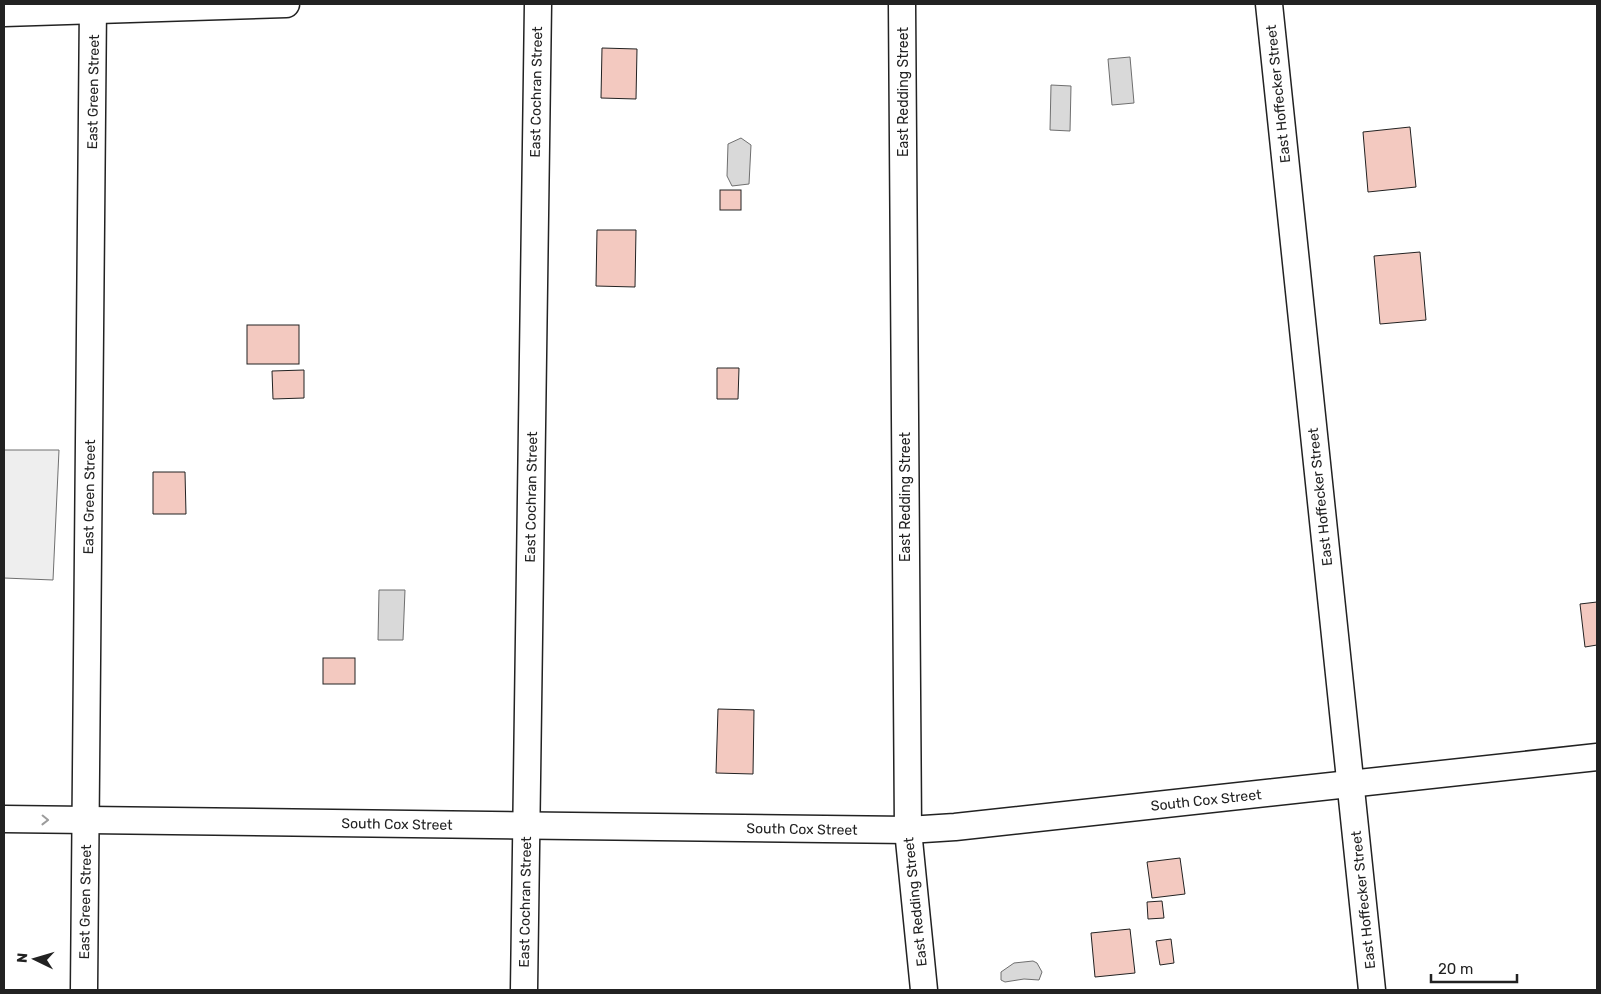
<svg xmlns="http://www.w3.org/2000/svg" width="1601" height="994" font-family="Rubik,sans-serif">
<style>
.green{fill:#eee;stroke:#6f6f6f}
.water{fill:#d9d9d9;stroke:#6f6f6f}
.building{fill:#f3c9c0;stroke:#222}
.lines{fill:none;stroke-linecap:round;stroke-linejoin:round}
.street-casing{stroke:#222;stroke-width:29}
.street{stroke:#fff;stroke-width:26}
.oneway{stroke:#9c9c9c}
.labels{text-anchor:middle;stroke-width:4;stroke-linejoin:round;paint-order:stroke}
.street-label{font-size:14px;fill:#222;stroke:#fff}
</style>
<rect width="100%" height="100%" fill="#fff"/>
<polygon class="green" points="4,450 59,450 53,580 4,578"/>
<g class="water">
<polygon points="1130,57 1134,103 1112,105 1108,59"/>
<polygon points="1051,85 1071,86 1070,131 1050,130"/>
<polygon points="741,138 751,145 749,184 732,186 727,176 728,144"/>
<polygon points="379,590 405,590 403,640 378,640"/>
<polygon points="1033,961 1037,963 1042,972 1039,980 1024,979 1005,982 1001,980 1001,972 1014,963"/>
</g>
<g class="building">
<polygon points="602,48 637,49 636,99 601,98"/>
<polygon points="1410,127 1416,187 1368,192 1363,132"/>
<rect x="720" y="190" width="21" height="20"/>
<polygon points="597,230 636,230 635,287 596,286"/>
<polygon points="1420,252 1426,320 1380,324 1374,256"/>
<rect x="247" y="325" width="52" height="39"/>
<polygon points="717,368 739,368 738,399 717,399"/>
<polygon points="304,370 304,398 273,399 272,371"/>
<polygon points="153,472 185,472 186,514 153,514"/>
<polygon points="1597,602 1597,645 1585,647 1580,604"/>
<rect x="323" y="658" width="32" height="26"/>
<polygon points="718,709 754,710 753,774 716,773"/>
<polygon points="1180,858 1185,894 1152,898 1147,862"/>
<polygon points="1162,901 1164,918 1148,919 1147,902"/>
<polygon points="1130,929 1135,973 1095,977 1091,933"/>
<polygon points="1171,939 1174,963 1160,965 1156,941"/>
</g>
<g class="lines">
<g class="street-casing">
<g id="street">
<polyline points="902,4 908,830 924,990"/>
<polyline points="1269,4 1372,990"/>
<polyline points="4,13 286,4"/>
<polyline points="4,819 908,830 955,827 1597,757"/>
<polyline points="84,990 93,4"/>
<polyline points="524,990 538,4"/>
</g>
</g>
<use href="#street" class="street"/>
</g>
<defs><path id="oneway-chevron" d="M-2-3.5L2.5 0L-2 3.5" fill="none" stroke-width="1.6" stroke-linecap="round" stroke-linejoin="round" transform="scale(1.25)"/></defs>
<use class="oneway" href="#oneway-chevron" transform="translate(45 820) rotate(1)"/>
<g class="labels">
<g class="street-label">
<text transform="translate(93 92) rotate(-89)" y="5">East Green Street</text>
<text transform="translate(536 92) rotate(-89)" y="5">East Cochran Street</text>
<text transform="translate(903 92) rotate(-90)" y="5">East Redding Street</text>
<text transform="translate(1278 94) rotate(-96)" y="5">East Hoffecker Street</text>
<text transform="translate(89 497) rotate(-89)" y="5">East Green Street</text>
<text transform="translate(531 497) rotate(-89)" y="5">East Cochran Street</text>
<text transform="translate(905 497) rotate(-90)" y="5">East Redding Street</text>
<text transform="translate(1320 497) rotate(-96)" y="5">East Hoffecker Street</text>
<text transform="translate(1206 800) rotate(-6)" y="5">South Cox Street</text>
<text transform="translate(397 824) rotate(1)" y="5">South Cox Street</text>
<text transform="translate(802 829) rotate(1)" y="5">South Cox Street</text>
<text transform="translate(1363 900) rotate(-96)" y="5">East Hoffecker Street</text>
<text transform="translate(85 902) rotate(-89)" y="5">East Green Street</text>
<text transform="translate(525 902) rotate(-89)" y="5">East Cochran Street</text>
<text transform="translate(915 902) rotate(-96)" y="5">East Redding Street</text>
</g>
</g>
<rect width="1601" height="994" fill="none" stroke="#222222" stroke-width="10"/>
<g transform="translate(35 959) rotate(275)" stroke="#ffffff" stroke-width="4" paint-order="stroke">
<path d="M0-4L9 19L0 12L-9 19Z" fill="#222222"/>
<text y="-8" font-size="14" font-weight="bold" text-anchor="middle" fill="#222222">N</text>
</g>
<path d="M1431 974v8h86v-8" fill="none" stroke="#222222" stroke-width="2.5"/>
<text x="1438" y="974" font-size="15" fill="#222222" stroke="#ffffff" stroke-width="4" paint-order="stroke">20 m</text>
</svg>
